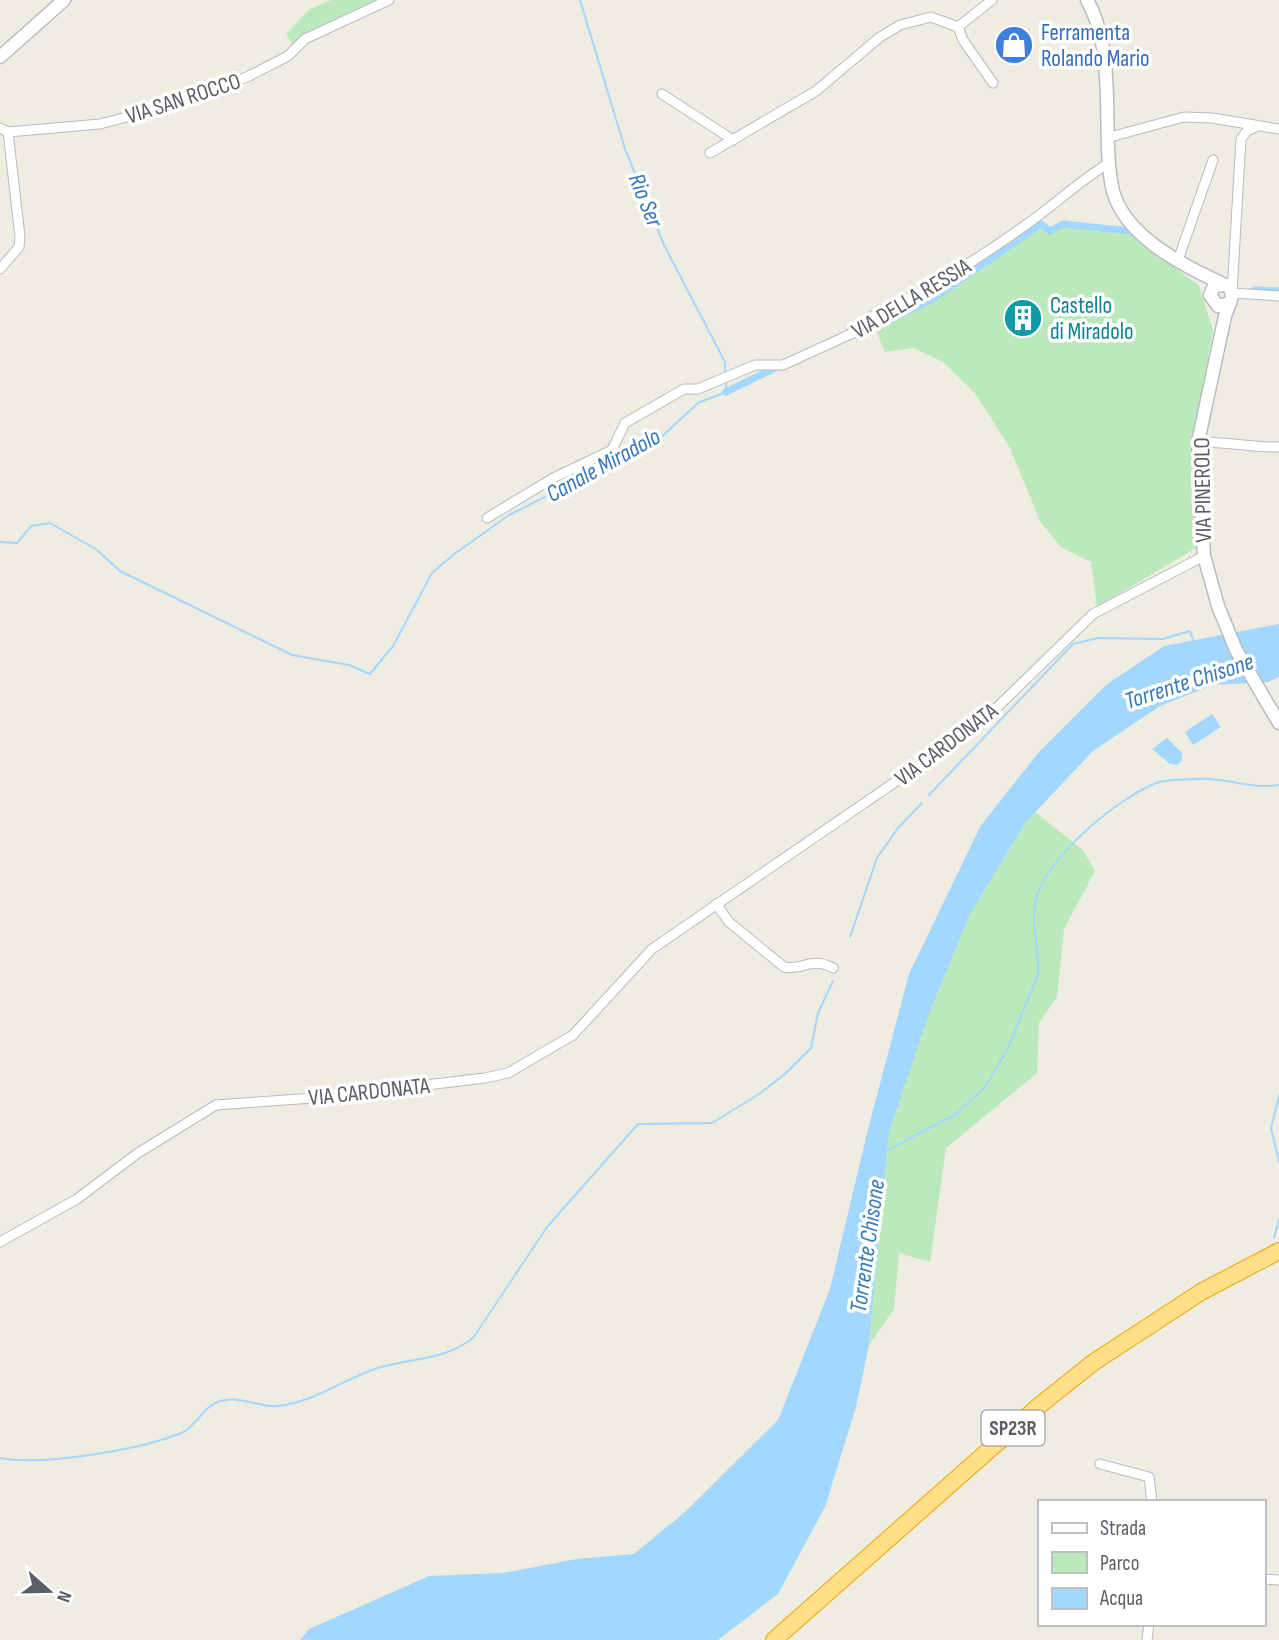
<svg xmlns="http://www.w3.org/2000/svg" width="1279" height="1640" font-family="'Sofia Sans Condensed',sans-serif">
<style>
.green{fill:#bce9bc}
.water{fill:#a2d7ff}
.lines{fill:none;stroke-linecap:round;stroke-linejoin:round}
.stream{stroke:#a2d7ff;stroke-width:2}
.canal{stroke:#a2d7ff;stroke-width:7}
.street-casing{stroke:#b7bbc0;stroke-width:11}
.secondary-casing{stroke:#b8bcc2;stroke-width:15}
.highway-casing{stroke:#f1a400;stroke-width:18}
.street{stroke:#fff;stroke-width:9}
.secondary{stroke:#fff;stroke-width:12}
.highway{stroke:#ffe089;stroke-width:16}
.labels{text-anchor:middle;stroke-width:7;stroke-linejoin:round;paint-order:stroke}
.shield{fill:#fff;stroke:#8c8f93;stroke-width:2}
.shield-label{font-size:21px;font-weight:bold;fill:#5a5f65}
.shop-label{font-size:23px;fill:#366cbe;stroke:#fff;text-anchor:start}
.street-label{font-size:23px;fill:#5a5f65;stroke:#fff}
.culture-label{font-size:23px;fill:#0d838f;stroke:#fff;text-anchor:start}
.water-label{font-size:24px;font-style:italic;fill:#3578bb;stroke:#fff}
</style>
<rect width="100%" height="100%" fill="#efece2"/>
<g class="green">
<polygon points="331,0 383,0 294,47 286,34 310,9"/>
<polygon points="1072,226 1130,233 1199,286 1213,330 1192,444 1196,548 1097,607 1091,562 1061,547 1041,523 1009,446 974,392 943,362 914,348 885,352 874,325 938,294 1038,227"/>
<polygon points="1035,812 1083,850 1095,871 1064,929 1057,997 1039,1023 1037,1073 946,1148 930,1262 899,1253 894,1309 869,1345 889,1132 930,1010 970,914 1026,822"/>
</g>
<g class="water">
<polygon points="1279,624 1279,677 1268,682 1213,685 1160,706 1093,751 1026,822 970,914 930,1011 889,1132 869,1345 856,1407 825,1507 778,1594 718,1640 300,1640 309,1629 429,1576 502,1573 577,1559 634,1554 685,1512 778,1420 830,1289 868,1129 909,974 981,825 1039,752 1106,685 1164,646"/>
<polygon points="1212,714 1221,727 1193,745 1185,732"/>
<polygon points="1167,738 1182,753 1182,760 1177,765 1170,764 1152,749"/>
</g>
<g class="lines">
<g class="stream">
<polyline points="580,0 625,149 664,245 725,362 725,372"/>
<polyline points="0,542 17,543 31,526 50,523 97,550 120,571 292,655 349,665 370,674 393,646 432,573 453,555 509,515 657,441 698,403 726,392 726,381"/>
<polyline points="929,795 1073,644 1098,638 1163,639 1190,631 1193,639"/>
<polyline points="850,937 877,858 898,828 922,803"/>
<polyline points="1279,1096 1271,1128 1279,1162"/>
<path d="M886 1151 956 1114 985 1087 1007 1050 1038 975C1040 949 1030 926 1036 900 1046 857 1117 799 1156 783 1167 779 1183 780 1194 779 1223 776 1250 790 1279 785"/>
<polyline points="1274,1238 1279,1219"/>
<path d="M0 1458C43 1466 137 1450 179 1434 195 1429 204 1405 220 1401 240 1395 259 1408 278 1406 315 1402 343 1379 378 1368 411 1358 445 1360 473 1338L547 1227 638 1124 712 1123 759 1094 785 1074 811 1048 818 1013 833 981"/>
</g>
<g class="canal">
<polyline points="1255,290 1279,291"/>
<polyline points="849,331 860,325 892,319 934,298 1041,224 1050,231 1063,224 1130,231 1136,235"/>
<polyline points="726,392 779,366"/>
</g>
<g class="street-casing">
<g id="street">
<polyline points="958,27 963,40 993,83"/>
<polyline points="662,94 733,140"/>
<polyline points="0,128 8,132 100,124 188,101 249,76 288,56 305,39 389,0"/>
<polyline points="1110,137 1184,117 1212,118 1279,129"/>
<polyline points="710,153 816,91 880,37 900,25 931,17 958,27 992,0"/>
<polyline points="1178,260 1213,160"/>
<polyline points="0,269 19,247 20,237 8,132"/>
<polyline points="1232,292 1241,139 1247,131 1256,127"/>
<polyline points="1233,293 1279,296"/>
<path d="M1198 442C1226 441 1251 448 1279 447"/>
<path d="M487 518 555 477 612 450 625 423 684 389H698L755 365H783L864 328 870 317C927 292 977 260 1027 224 1056 204 1079 181 1109 163"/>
<path d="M716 904 729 922 784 967C804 971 810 956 833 968"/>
<polyline points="0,1242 77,1199 138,1153 216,1105 326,1097 485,1078 508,1073 573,1035 652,949 981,723 1093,614 1204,556"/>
<polyline points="1100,1464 1149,1477 1152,1502"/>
<polyline points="1263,1579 1279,1580"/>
<polyline points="1147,1640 1149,1624"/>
</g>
</g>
<g class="secondary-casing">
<g id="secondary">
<path d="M1087 0C1100 23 1105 52 1106 78 1109 112 1105 159 1113 191 1125 236 1182 265 1221 283"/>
<polyline points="0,57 64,0"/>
<path d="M1229 303 1218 306 1210 295 1214 286 1227 285C1237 294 1229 304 1225 316L1198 442 1204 556 1218 606 1236 650 1279 723"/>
</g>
</g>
<g class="highway-casing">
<polyline id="highway" points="774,1640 1040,1405 1094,1362 1201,1292 1279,1251"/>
</g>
<use href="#street" class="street"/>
<use href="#secondary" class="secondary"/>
<use href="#highway" class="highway"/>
</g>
<defs>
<g id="shop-disc" transform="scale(2.0125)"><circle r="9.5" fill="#3f7fe0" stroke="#fff"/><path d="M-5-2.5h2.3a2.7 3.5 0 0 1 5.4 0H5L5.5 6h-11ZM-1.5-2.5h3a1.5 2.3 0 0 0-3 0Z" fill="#fff"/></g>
<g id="building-disc" transform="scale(2.0125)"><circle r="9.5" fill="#0f9aa8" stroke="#fff"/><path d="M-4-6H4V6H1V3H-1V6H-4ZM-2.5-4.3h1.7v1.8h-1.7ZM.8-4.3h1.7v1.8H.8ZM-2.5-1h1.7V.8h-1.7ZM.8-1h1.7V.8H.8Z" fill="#fff"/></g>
</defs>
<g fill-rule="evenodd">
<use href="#shop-disc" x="1014" y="45"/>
<use href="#building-disc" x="1023" y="318"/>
</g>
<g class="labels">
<rect class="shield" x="981.5" y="1410.5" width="63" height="35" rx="5"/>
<g class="shield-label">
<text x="1013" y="1435">SP23R</text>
</g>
<g class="shop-label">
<text x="1041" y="40">Ferramenta<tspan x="1041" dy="26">Rolando Mario</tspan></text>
</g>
<g class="street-label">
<text transform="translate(183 98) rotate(-18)" y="8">VIA SAN ROCCO</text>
<text transform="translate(911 298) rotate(-31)" y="8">VIA DELLA RESSIA</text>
<text transform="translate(1202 490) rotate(-91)" y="8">VIA PINEROLO</text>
<text transform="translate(946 744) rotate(-37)" y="8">VIA CARDONATA</text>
<text transform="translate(369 1091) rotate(-6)" y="8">VIA CARDONATA</text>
</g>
<g class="culture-label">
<text x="1050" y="313">Castello<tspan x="1050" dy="26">di Miradolo</tspan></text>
</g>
<g class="water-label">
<text transform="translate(646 200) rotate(68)" y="8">Rio Ser</text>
<text transform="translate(603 465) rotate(-29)" y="8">Canale Miradolo</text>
<text transform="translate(1189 681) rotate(-18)" y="8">Torrente Chisone</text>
<text transform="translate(867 1246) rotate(-82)" y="8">Torrente Chisone</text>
</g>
</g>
<rect x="1038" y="1500" width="228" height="126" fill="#ffffff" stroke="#bdbfc1" stroke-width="2"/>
<rect x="1052" y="1523" width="35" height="10" fill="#ffffff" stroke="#bdbfc1" stroke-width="2"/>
<text x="1100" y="1535" font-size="21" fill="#5a5f65">Strada</text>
<rect x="1052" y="1552" width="35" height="21" fill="#bce9bc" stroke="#bdbfc1" stroke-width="2"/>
<text x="1100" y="1570" font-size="21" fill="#5a5f65">Parco</text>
<rect x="1052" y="1588" width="35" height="21" fill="#a2d7ff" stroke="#bdbfc1" stroke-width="2"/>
<text x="1100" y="1605" font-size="21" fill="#5a5f65">Acqua</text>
<g transform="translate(49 1591) rotate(110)" stroke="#ffffff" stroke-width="5" paint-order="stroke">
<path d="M0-5L12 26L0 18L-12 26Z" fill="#5a5f65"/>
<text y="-10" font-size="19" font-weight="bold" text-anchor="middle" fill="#5a5f65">N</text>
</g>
</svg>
